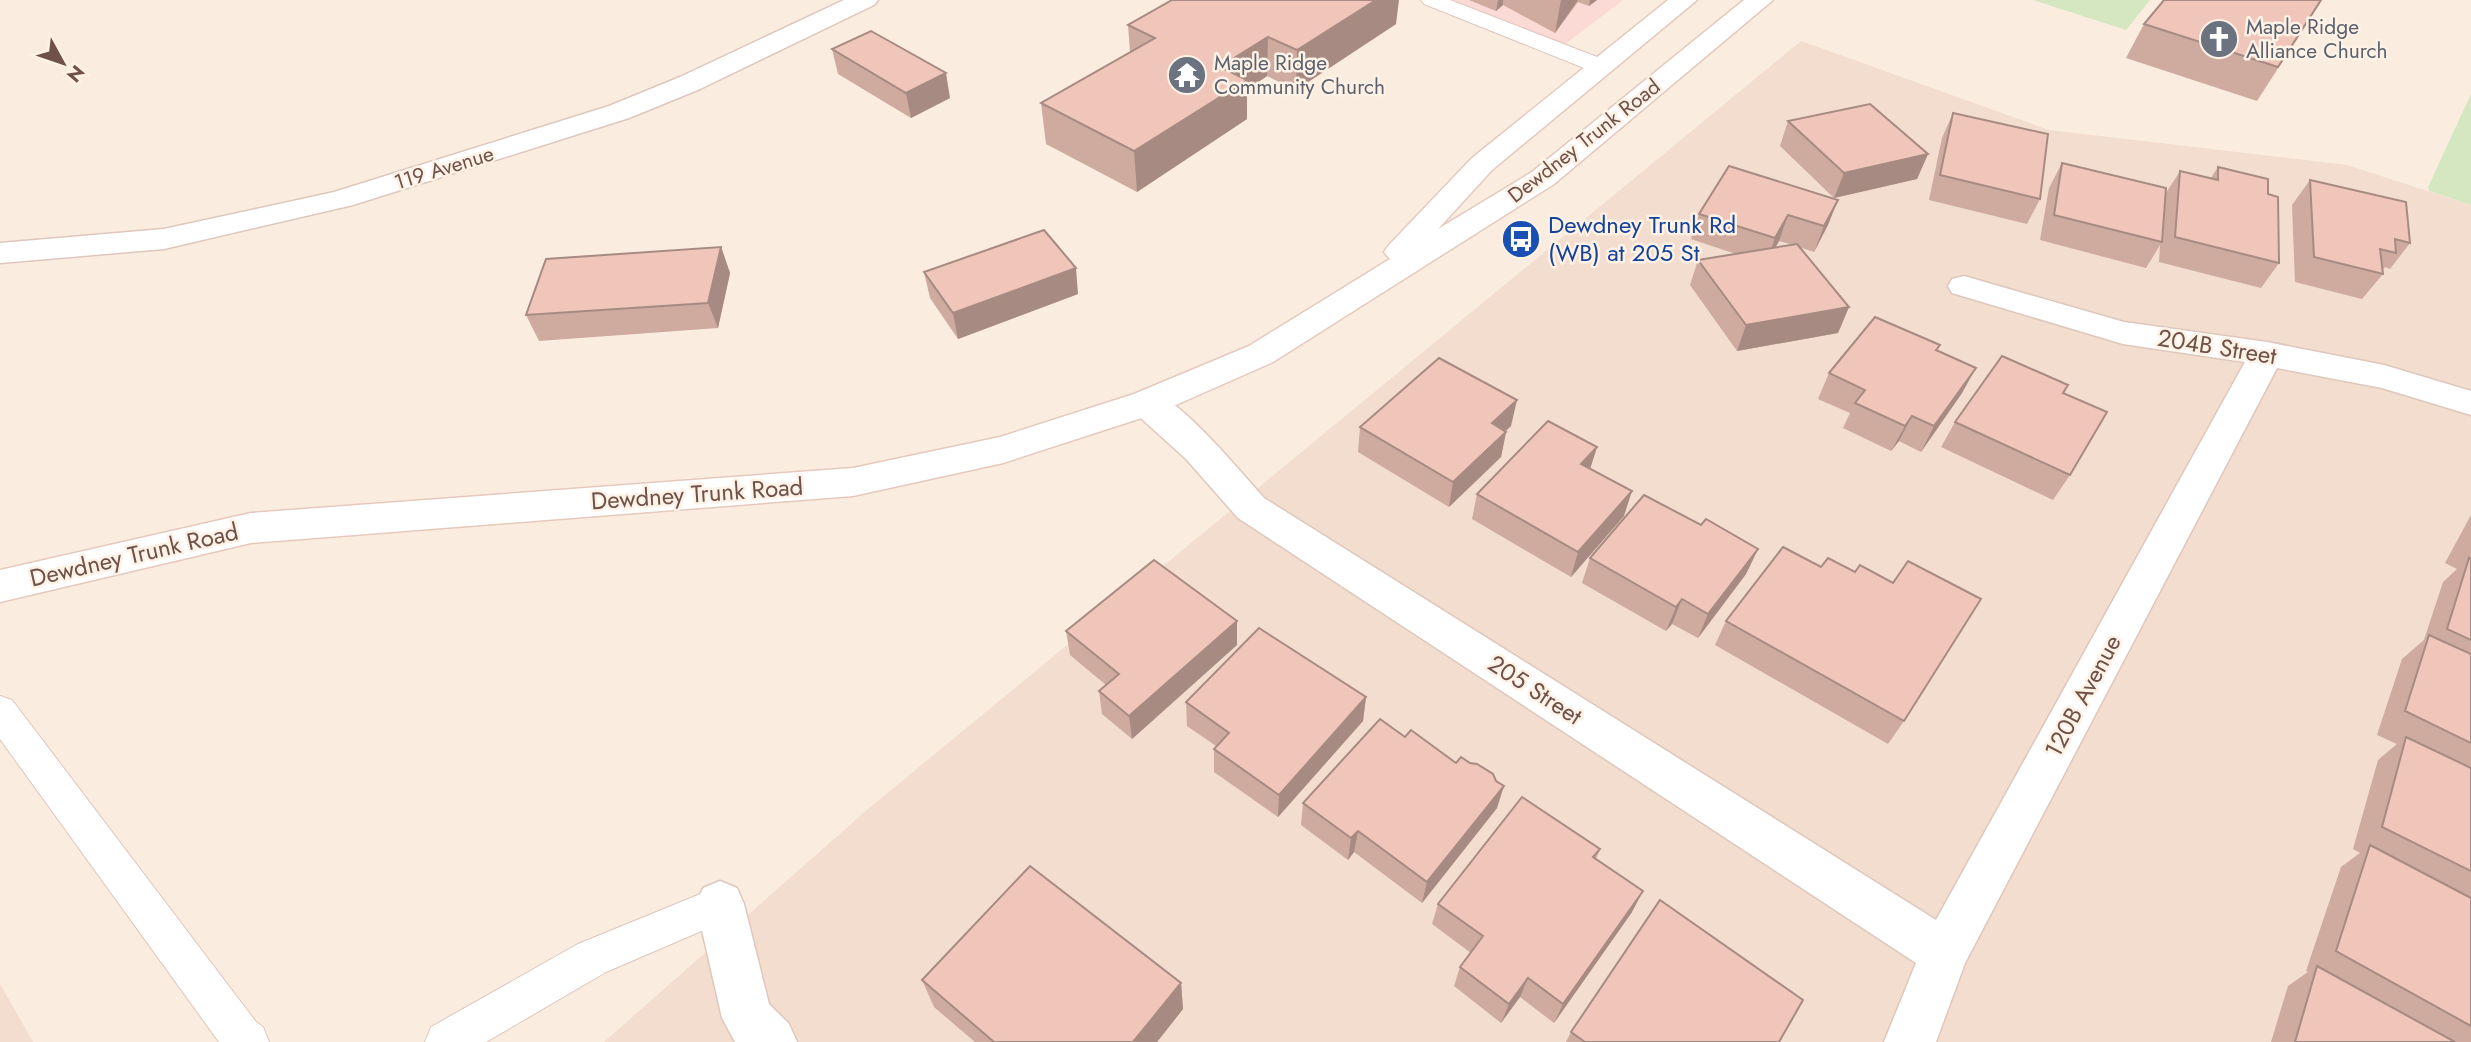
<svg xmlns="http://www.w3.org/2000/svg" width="2471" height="1042" font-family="Jost,sans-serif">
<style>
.residential{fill:#f2ddcf}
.commercial{fill:#fbd9d4}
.green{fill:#d5e7c0}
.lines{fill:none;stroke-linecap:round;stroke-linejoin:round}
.lane-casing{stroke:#dec7bc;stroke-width:2}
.street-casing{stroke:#dec7bc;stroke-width:3}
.secondary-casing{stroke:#e5c9bd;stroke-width:3}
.lane{fill:#fff;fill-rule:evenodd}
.street{fill:#fff;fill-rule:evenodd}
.secondary{fill:#fff;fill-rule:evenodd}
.wall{fill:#ceaa9f;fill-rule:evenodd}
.shaded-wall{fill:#a78b82}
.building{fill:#efc6b9;stroke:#a78b82;stroke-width:2}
.labels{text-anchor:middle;stroke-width:5;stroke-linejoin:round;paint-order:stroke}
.far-worship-label{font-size:21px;fill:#5b616d;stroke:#fef1e5;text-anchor:start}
.far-street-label{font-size:21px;fill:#705149;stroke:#fef1e5}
.transit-label{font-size:24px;fill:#164399;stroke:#fef1e5;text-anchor:start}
.street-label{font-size:24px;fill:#705149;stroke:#fef1e5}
</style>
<rect width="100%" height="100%" fill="#fbece0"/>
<g class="residential">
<polygon points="1801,41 2049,130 2347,165 2471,205 2471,1042 604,1042 868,809"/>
<polygon points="0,984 33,1042 0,1042"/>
</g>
<polygon class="commercial" points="1450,0 1623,0 1564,45"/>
<g class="green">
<polygon points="2033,0 2150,0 2126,30"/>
<polygon points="2471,94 2471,205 2429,191 2428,187"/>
</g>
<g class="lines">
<g class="lane-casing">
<g id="lane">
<polygon points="1421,0 1450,0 1610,62 1613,67 1602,74 1594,72 1424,4"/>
<polygon points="0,696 12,700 256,1022 263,1027 269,1042 219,1042 0,739"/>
<polygon points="720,886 734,891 740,904 734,917 606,972 486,1042 425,1042 431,1027 578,944"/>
</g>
</g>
<g class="street-casing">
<g id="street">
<polygon points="844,0 878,0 874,5 700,89 629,118 353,205 164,249 0,263 0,243 164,229 334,192 609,106 680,77"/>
<path d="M1964 276 2124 322 2267 342 2384 365 2471 391V415L2382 388 2277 368 1965 963 1936 1042H1884L1916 963 1238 518 1186 459 1134 412 1129 403 1134 394C1144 392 1152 390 1160 395 1194 415 1237 468 1264 498L1936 920 2245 362 2123 344 1952 293 1948 286 1952 279Z"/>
<polygon points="720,881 737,888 744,904 769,1004 789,1024 797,1042 735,1042 722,1018 696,904 703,888"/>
</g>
</g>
<g class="secondary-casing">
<polygon id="secondary" points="1668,0 1697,0 1492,170 1438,229 1532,172 1744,0 1773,0 1554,184 1273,362 1160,412 1003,463 853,496 251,543 0,602 0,570 251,513 853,468 1000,437 1134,394 1249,346 1390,259 1384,252 1389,245 1472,158"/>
</g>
<use href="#lane" class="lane"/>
<use href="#street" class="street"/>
<use href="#secondary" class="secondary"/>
</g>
<g class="wall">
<polygon points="1469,0 1597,0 1589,6 1578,2 1555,33 1503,5 1496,11"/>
<polygon points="2322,0 2257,101 2126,58 2144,24"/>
<polygon points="1396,24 1296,90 1267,76 1247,90 1247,119 1137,192 1046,144 1041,103 1130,52 1128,25"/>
<polygon points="832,49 950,98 911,118 838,74"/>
<polygon points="1953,113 2040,199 2027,224 1929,200 1942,138"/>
<polygon points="1788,121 1928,154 1917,179 1834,198 1780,146"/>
<polygon points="2062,163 2166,193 2180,171 2211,178 2218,167 2268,194 2279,263 2261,288 2159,262 2160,245 2146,268 2040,240 2049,188"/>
<path d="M1729 166 1828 225 1814 252 1799 247 1849 307 1838 333 1737 351 1690 285 1698 260 1736 254 1691 239 1699 214ZM1779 241 1793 245 1775 248Z"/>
<polygon points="2310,180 2410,243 2390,269 2385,267 2382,271 2383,274 2362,299 2295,282 2292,205"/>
<polygon points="721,247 730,273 718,328 539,341 526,315"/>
<polygon points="924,272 1078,294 958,339 930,298"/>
<polygon points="1940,345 1937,351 1962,393 1921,452 1899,441 1891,451 1843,428 1850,413 1818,399 1829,373"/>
<polygon points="2063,393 2070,475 2053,500 1941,447 1955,422"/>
<polygon points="1511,426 1505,431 1506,432 1501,457 1449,507 1358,452 1360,427"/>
<polygon points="1597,447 1590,469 1624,516 1571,577 1472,519 1477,494"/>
<polygon points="2471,515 2471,1042 2271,1042 2288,986 2308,972 2306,971 2341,867 2360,853 2353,849 2378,760 2397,744 2377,735 2402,659 2424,640 2443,582 2457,569 2445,563"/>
<polygon points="1701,525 1758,549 1746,574 1698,638 1672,624 1666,631 1582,583 1590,558"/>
<polygon points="1821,567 1855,572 1904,721 1888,744 1715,645 1726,621"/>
<polygon points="1237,621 1237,645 1132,739 1102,714 1099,691 1106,685 1070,655 1066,631"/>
<polygon points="1366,697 1363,721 1278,817 1214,772 1214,749 1216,746 1187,726 1186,702"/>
<polygon points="1303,803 1497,808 1422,903 1354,852 1348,860 1301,825"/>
<polygon points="1600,849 1596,859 1632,912 1554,1023 1520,997 1501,1023 1454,986 1460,967 1471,953 1432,924 1438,904"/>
<polygon points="922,980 1181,983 1183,1009 1157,1042 975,1042 934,1007"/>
<polygon points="1571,1032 1779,1042 1566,1042"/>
</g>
<g class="shaded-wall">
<polygon points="1376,0 1399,0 1396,24 1296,90 1297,50"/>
<polygon points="1498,0 1503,0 1503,5 1496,11"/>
<polygon points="1561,0 1578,0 1555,33"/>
<polygon points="1590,0 1597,0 1589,6"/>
<polygon points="1268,37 1267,76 1247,90 1247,119 1137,192 1134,151 1220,67"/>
<polygon points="946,73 950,98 911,118 906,93"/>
<polygon points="1928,154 1917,179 1834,198 1844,173"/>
<polygon points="1838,200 1828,225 1814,252 1824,226"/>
<polygon points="1788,215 1779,241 1766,264 1775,238"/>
<polygon points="721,247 730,273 718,328 708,303"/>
<polygon points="1076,268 1078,294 958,339 953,313"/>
<polygon points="1849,307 1838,333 1737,351 1746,325"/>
<polygon points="1976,368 1962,393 1921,452 1934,426"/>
<polygon points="1517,400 1511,426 1487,449 1492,423"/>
<polygon points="1912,416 1899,441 1891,451 1905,426"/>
<polygon points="1506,432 1501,457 1449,507 1453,482"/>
<polygon points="1597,447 1589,472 1581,464"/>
<polygon points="1632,491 1624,516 1571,577 1578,552"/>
<polygon points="1758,549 1746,574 1698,638 1708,614"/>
<polygon points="1682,599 1672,624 1666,631 1676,607"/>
<polygon points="1237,621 1237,645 1132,739 1129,716"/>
<polygon points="1366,697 1363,721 1278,817 1279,795"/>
<polygon points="1504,786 1497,808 1422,903 1427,882"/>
<polygon points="1358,831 1354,852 1348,860 1351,838"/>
<polygon points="1643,891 1632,912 1554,1023 1563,1004"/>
<polygon points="1528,978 1520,997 1501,1023 1509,1004"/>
<polygon points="1181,983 1183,1009 1157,1042 1133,1042"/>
</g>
<g class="building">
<polygon points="1172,0 1376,0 1297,50 1268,37 1220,67 1247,80 1134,151 1041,103 1155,38 1128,25"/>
<polygon points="2164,0 2321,0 2278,67 2144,24"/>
<polygon points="871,31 946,73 906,93 832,49"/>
<polygon points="1870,104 1928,154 1844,173 1788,121"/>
<polygon points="1953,113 2048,134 2040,199 1940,175"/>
<polygon points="2062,163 2166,188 2162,242 2054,215"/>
<polygon points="1729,166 1838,200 1824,226 1788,215 1775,238 1699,214"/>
<polygon points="2218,167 2268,179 2268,194 2278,197 2279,263 2175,237 2180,171 2218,180"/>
<polygon points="2310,180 2406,202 2410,243 2395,239 2396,253 2380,249 2383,274 2314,257"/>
<polygon points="1044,230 1076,268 953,313 924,272"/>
<polygon points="1797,244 1849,307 1746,325 1698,260"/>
<polygon points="721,247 708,303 526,315 546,259"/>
<polygon points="1875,317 1940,345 1936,350 1976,368 1934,426 1912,416 1905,426 1855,403 1865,390 1829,373"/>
<polygon points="2002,356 2068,385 2063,393 2107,412 2070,475 1955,422"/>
<polygon points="1439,358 1517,400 1492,423 1506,432 1453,482 1360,427"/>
<polygon points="1548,421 1597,447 1581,464 1632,491 1578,552 1477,494"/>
<polygon points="1644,495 1701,525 1706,519 1758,549 1708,614 1682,599 1676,607 1590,558"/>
<polygon points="1783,547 1821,567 1828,558 1855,572 1860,565 1893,583 1908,561 1981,599 1904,721 1726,621"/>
<polygon points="2469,558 2471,559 2471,640 2447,629"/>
<polygon points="1154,560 1237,621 1129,716 1099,691 1119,674 1066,631"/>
<polygon points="1259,628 1366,697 1279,795 1214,749 1229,733 1186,702"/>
<polygon points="2429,635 2471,654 2471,743 2405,711"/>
<polygon points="1380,719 1405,737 1411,730 1456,763 1461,757 1470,763 1477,764 1493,774 1496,781 1504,786 1427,882 1358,831 1351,838 1303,803"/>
<polygon points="2406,737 2471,768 2471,871 2382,827"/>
<polygon points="1522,797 1600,849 1593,857 1643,891 1563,1004 1528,978 1509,1004 1460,967 1483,936 1438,904"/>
<polygon points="2370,845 2471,898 2471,1026 2336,951"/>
<polygon points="1030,866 1181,983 1133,1042 994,1042 922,980"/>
<polygon points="1660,900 1803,1000 1779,1042 1585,1042 1571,1032"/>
<polygon points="2317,966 2455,1042 2295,1042"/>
</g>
<defs>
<g id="church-disc" transform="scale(2.0125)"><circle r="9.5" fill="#6b7280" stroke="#fef1e5"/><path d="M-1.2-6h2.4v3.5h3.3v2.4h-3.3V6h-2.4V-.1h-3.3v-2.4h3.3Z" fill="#fff"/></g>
<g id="temple-disc" transform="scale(2.0125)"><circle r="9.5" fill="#6b7280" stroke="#fef1e5"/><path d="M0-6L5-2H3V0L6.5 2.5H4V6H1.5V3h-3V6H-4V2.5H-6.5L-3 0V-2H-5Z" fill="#fff"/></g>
<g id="bus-disc" transform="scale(2.0125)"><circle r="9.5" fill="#1a4fb4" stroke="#fef1e5"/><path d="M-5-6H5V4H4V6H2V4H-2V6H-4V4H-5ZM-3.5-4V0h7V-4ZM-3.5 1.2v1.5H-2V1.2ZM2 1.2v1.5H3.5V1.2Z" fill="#fff"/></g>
</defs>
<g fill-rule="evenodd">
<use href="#church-disc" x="2219" y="39"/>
<use href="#temple-disc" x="1187" y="75"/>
<use href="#bus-disc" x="1521" y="239"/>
</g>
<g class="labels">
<g class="far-worship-label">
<text x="2246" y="34">Maple Ridge<tspan x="2246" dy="24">Alliance Church</tspan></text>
<text x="1214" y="70">Maple Ridge<tspan x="1214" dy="24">Community Church</tspan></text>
</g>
<g class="far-street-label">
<text transform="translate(1584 141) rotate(-38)" y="7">Dewdney Trunk Road</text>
<text transform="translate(444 168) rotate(-17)" y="7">119 Avenue</text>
</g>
<g class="transit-label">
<text x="1548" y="233">Dewdney Trunk Rd<tspan x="1548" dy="28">(WB) at 205 St</tspan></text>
</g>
<g class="street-label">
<text transform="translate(2217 347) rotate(9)" y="8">204B Street</text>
<text transform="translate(697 494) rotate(-4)" y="8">Dewdney Trunk Road</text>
<text transform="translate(134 555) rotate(-13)" y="8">Dewdney Trunk Road</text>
<text transform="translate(1535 690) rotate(33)" y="8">205 Street</text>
<text transform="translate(2083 696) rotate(-62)" y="8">120B Avenue</text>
</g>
</g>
<g transform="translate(63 63) rotate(130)" stroke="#fef1e5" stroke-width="5" paint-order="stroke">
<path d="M0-5L12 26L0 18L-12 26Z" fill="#705149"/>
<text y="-10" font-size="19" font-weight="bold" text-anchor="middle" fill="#705149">N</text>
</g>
</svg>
